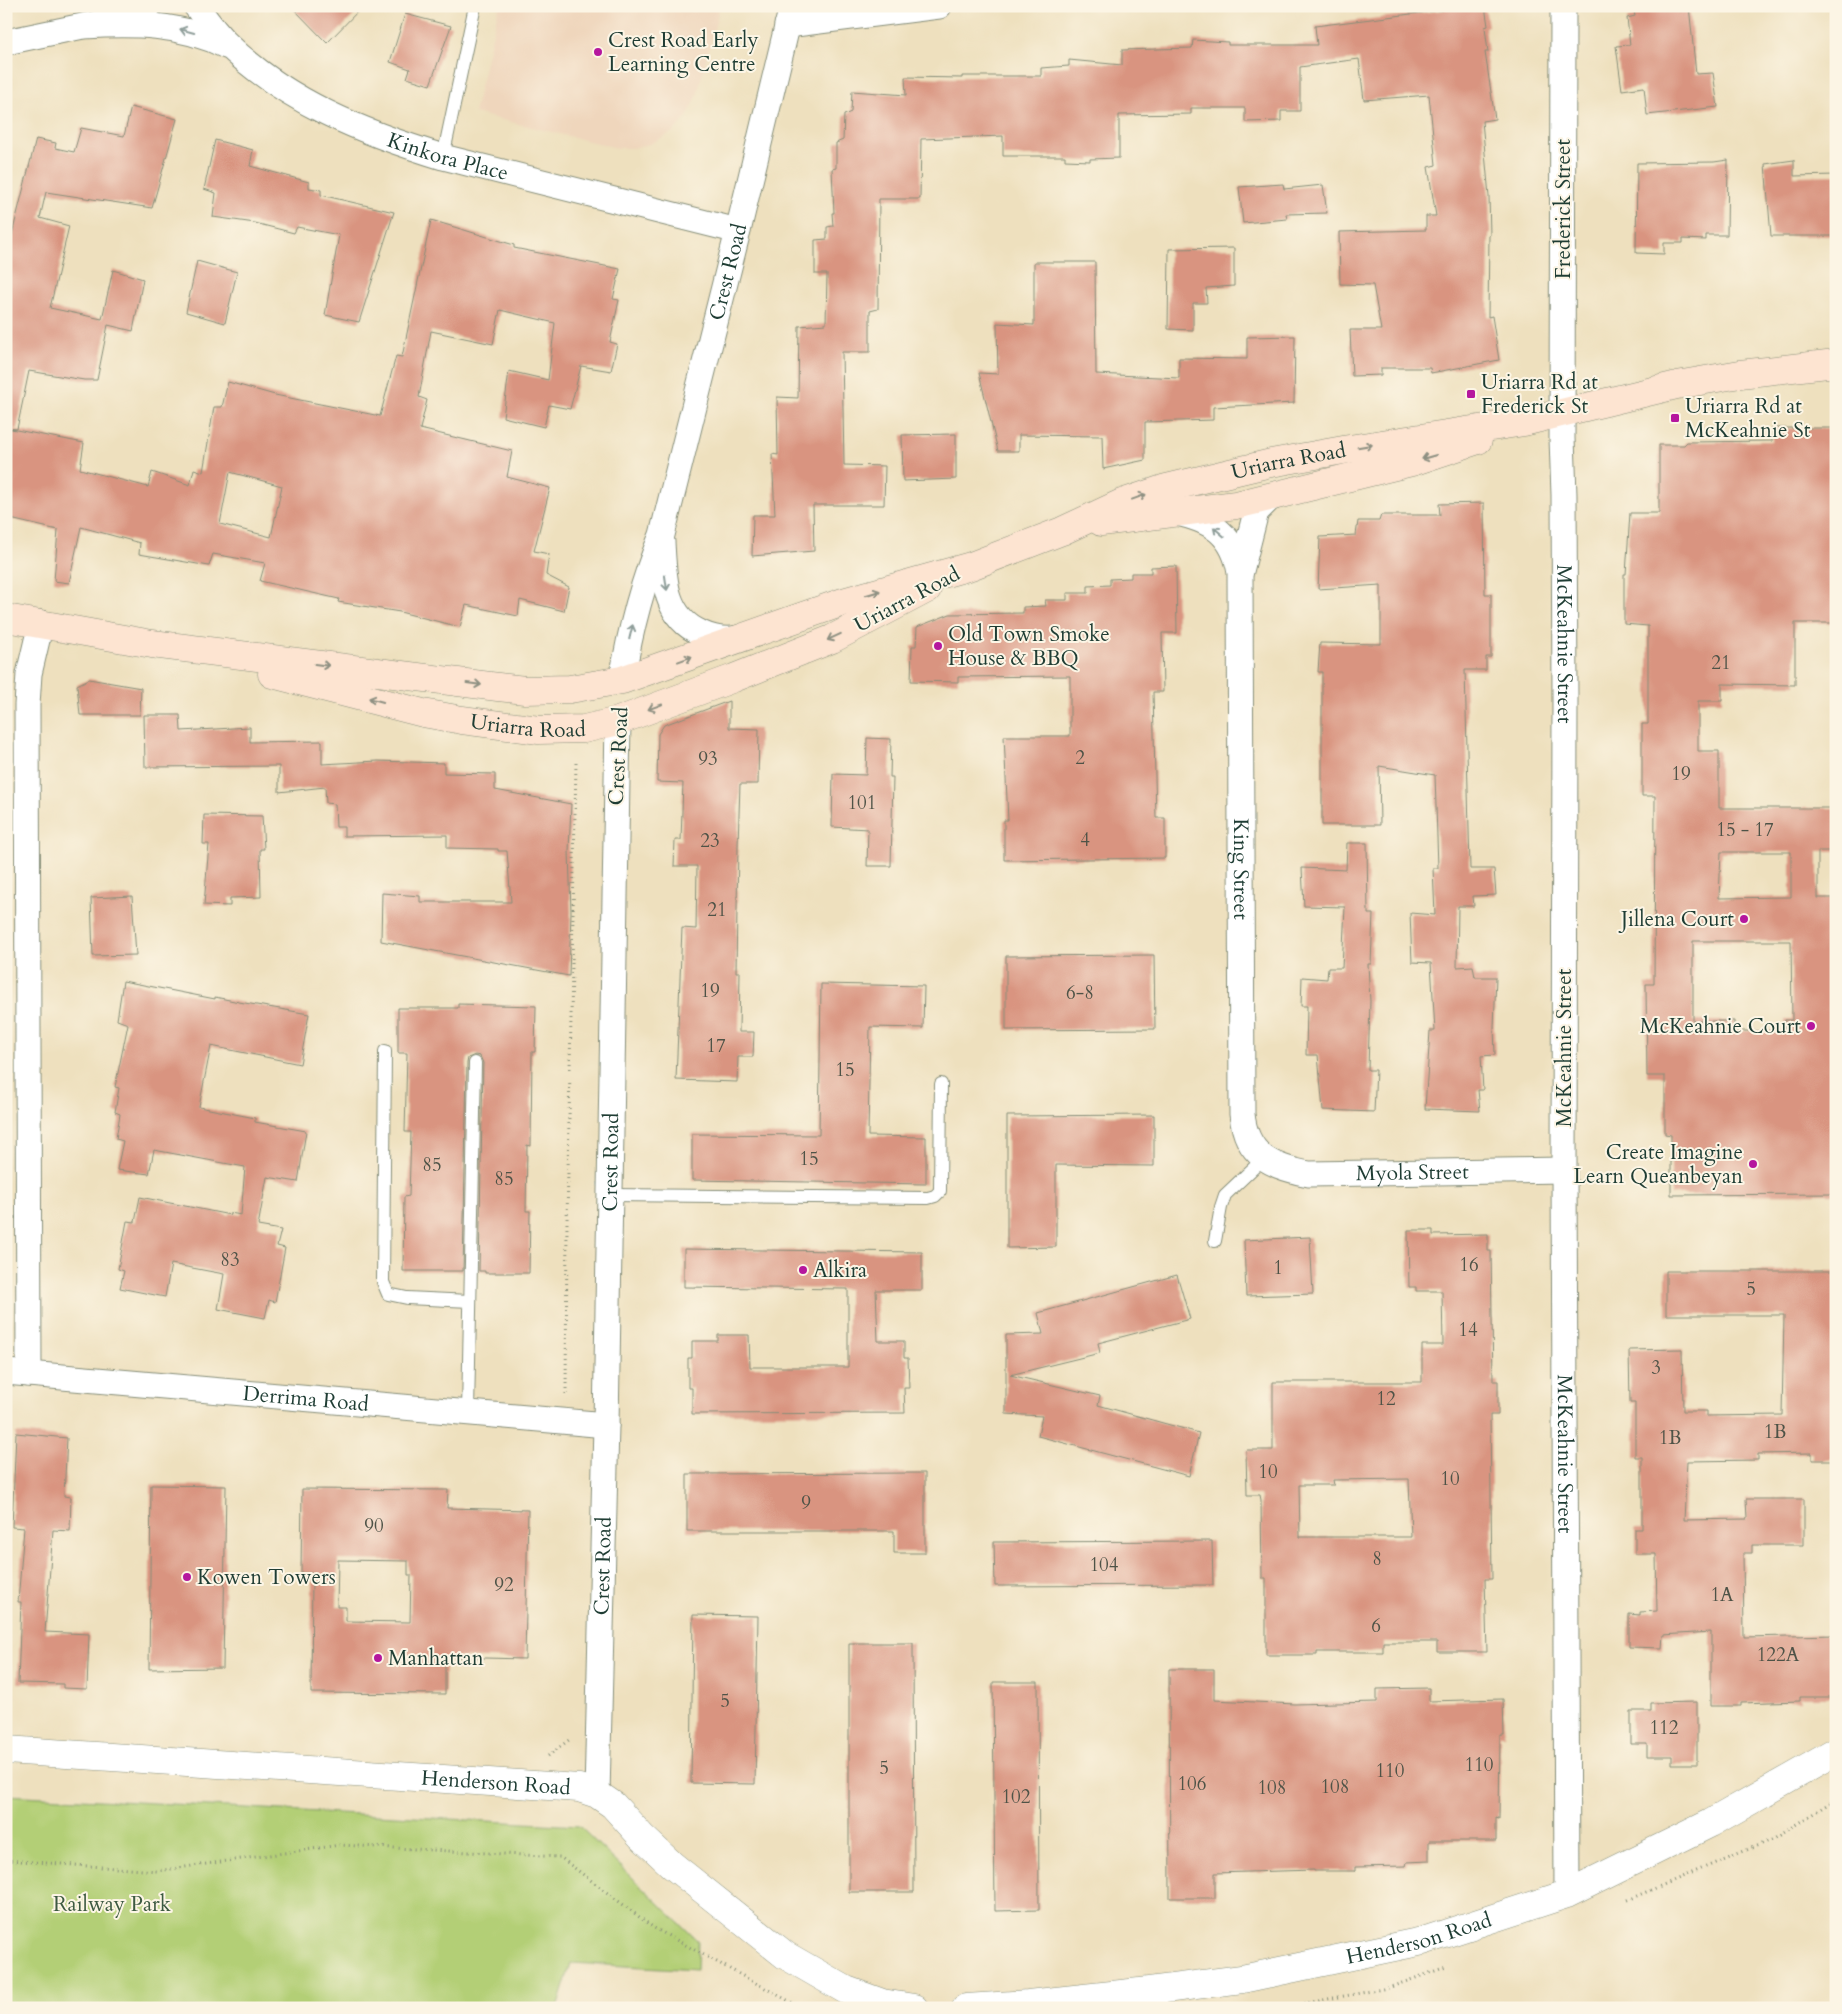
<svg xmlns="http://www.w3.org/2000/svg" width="1842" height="2014" font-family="Cardo,serif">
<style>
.built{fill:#efd6bc}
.green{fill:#b3cf76;stroke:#698655}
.building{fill:#d99480;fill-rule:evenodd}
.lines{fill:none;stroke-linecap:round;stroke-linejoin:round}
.service-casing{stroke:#868e79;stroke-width:14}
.minor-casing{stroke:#868e79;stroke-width:27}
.tertiary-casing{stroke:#868e79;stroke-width:29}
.secondary-casing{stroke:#868e79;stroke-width:29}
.path{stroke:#868e79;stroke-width:3;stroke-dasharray:1 4;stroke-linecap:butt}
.service{stroke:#fff;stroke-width:12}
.minor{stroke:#fff;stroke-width:25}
.tertiary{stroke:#fff;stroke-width:28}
.secondary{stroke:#fde4d1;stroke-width:28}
.oneway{stroke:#8f9e9a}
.oneway2{stroke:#8e9082}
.poi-dot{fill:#b5179e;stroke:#fcf5e5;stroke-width:2}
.labels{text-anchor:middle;stroke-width:4;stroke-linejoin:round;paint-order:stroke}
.number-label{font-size:19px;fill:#4e5347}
.poi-label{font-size:21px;fill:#1f3d34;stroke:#fcf5e5;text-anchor:start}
.street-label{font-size:21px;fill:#1f3d34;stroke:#fcf5e5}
.park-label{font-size:21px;fill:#3d5a41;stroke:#fcf5e5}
</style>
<rect width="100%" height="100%" fill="#fcf5e5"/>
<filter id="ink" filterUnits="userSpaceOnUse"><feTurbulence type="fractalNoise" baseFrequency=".02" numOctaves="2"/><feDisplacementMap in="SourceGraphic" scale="10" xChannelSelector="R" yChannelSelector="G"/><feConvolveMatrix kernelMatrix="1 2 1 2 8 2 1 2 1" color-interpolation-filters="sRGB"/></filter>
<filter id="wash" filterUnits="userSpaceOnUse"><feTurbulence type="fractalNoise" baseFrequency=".0096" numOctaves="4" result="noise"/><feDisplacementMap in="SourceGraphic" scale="20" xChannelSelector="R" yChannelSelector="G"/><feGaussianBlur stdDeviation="1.12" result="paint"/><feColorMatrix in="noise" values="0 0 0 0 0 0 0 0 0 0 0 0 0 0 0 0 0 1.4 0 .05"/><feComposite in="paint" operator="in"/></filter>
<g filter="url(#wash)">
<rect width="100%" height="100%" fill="#eee0be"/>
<polygon class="built" points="499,6 720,6 696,99 687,117 673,132 650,144 633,148 617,148 474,113"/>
<polygon class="green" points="6,1795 579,1826 698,1941 697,1970 571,1963 557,2008 6,2008"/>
<g id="blocks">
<g class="building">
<polygon points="291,6 363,6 327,43"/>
<polygon points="1443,6 1485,6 1488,26 1485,27 1488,52 1485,52 1495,119 1482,121 1489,196 1490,235 1489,235 1488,317 1492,316 1499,360 1431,373 1430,368 1381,368 1381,375 1352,376 1350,330 1381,330 1373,285 1340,284 1339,232 1426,230 1426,216 1436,216 1428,167 1436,165 1429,95 1364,100 1359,59 1300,67 1300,111 1281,111 1281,121 1245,122 1245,108 1191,108 1191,114 1119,115 1119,158 1090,159 1090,161 1065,160 1065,156 1003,156 1003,136 921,139 920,199 879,199 878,309 870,311 870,352 842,352 844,465 885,466 884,505 813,505 814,551 752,556 753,515 775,515 772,454 778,455 777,397 798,398 799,326 826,324 827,274 815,274 815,240 827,239 827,227 833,226 832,213 834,213 832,169 836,168 836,143 843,140 844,115 851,112 852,91 906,95 905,77 962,78 962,76 1041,76 1041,68 1069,66 1069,60 1122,65 1122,50 1192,48 1193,40 1228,42 1228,45 1317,45 1315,26 1443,10"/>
<polygon points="1633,6 1689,6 1696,74 1713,73 1718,107 1647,115 1644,87 1622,90 1616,46 1630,45 1627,18 1635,16"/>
<polygon points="405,14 451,26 430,85 407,78 410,69 390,62"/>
<polygon points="131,107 177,119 152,208 46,192 40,218 69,226 50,308 102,319 113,270 143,279 133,331 108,325 97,380 84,380 29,371 17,429 6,428 6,258 36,139 56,143 55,148 74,152 81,128 124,136"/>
<polygon points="215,140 253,150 250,166 309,182 309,188 321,190 321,195 394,212 359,322 325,315 339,235 297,227 294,233 255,223 213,217 216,193 204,189"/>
<polygon points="1728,160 1727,235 1706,235 1706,240 1683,239 1683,243 1664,243 1664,254 1636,253 1637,163 1714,162"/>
<polygon points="1794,160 1794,176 1836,175 1836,236 1771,236 1765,164"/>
<polygon points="1283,184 1284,189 1323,185 1327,213 1286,214 1287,219 1243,223 1239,187"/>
<path d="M431 220 514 245V248L620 269 613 299 619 300 610 342 617 344 611 371 581 366 570 409 549 405 544 427 503 417 509 371 548 380 555 323 500 310 493 344 431 331 419 397 427 400 420 429 512 451 507 477 550 488 534 551 549 554 546 575 569 587 564 611 520 600 518 616 466 605 460 627 400 612 338 602 339 599 260 581 265 563 213 554 209 566 139 554 140 543 81 527 69 583 54 581 58 530 6 518V428L84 443 80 469 148 487 152 472 190 485 194 469 203 472 214 407H222L228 382 275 395 380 416 396 356 402 357ZM230 472 282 486 271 537 220 524Z"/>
<polygon points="1234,248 1234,286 1206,288 1207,303 1193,303 1193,330 1168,329 1169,249"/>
<polygon points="197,261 237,272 225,323 186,312"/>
<polygon points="1034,262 1095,262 1096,374 1179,378 1179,358 1247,359 1247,337 1295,336 1294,403 1213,407 1213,420 1145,422 1145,460 1103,469 1102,436 1019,435 1019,451 998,451 979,373 998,374 997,323 1034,325"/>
<path d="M1772 428H1836V623H1795V685L1722 684V701H1698V751H1719V808H1836V851H1818V898H1836L1835 1194 1671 1195V1135L1665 1134V1076H1647L1646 984H1654L1655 796H1642V724H1648V626L1624 624V574H1626L1630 513H1659V445H1684L1687 442 1772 441ZM1721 852H1791V897L1719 898ZM1693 941H1791L1792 1020H1785L1786 1031H1734V1021H1693Z"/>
<polygon points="956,434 956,479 903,481 902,435"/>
<polygon points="1484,503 1485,594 1491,594 1491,657 1486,657 1486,670 1465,670 1470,869 1494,869 1496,895 1473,896 1474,906 1458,906 1457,967 1473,966 1475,977 1496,977 1494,1027 1495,1055 1481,1056 1483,1090 1478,1090 1480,1111 1425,1109 1430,1031 1435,1031 1431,963 1412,962 1410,913 1435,915 1433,868 1438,868 1435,775 1379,766 1380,825 1322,825 1322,672 1318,672 1320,643 1381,644 1381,585 1318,589 1320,537 1356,535 1358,521 1379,521 1381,515 1440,515 1439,504"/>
<polygon points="1176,566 1177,633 1162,633 1163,692 1153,692 1156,818 1165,818 1165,858 1004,860 1004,820 1008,820 1004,736 1070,736 1070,676 958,677 958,682 911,681 912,646 916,646 917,627 950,614 1023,613 1023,607 1046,606 1045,600 1067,600 1067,593 1088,593 1088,586 1110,585 1110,579 1131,578 1131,573 1151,573 1151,567"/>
<polygon points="89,679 141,688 140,715 80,715 77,685"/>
<polygon points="729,701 729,728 759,729 758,784 740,784 738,845 736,972 740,972 739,1032 754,1032 753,1057 738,1057 737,1082 676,1080 682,928 696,929 697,866 674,866 675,840 681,840 683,783 657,782 658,734 664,725"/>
<polygon points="144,715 180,715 181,731 250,727 250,742 322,741 322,764 378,761 444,763 444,773 495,774 495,790 571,804 569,851 571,912 569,976 381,941 382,893 420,896 420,902 511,902 507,851 498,851 498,849 447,848 447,835 344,836 344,827 336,827 335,804 326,803 325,787 279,792 279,766 145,767"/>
<polygon points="867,738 891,739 890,777 893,777 891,866 867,866 868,829 832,827 833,774 866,775"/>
<polygon points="204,815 262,816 264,849 260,849 261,897 230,898 230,906 204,905 209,844 203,844"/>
<polygon points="1347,843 1367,843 1368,914 1373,914 1371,964 1368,964 1370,1001 1368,1070 1376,1070 1374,1112 1323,1110 1318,1055 1306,1055 1307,1006 1301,1006 1302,977 1327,979 1328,968 1342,968 1345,907 1304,906 1302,868 1346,870"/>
<polygon points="132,896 136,955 93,956 91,898"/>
<polygon points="1154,955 1155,1029 1006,1030 1006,956"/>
<polygon points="123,981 215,999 215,997 239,1002 309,1014 300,1064 211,1046 199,1107 255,1118 255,1122 306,1131 298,1182 267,1177 258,1226 281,1230 277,1246 285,1248 275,1302 269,1300 265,1318 218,1309 224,1274 171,1264 165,1297 120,1288 124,1271 118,1269 127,1221 135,1222 140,1197 230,1215 230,1213 241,1215 245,1167 154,1150 149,1174 117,1170 123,1141 116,1139 120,1114 115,1112 119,1088 115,1087 128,1024 117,1020"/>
<polygon points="821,984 924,986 923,1028 870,1027 868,1136 926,1137 926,1184 692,1180 692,1134 819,1135"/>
<polygon points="458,1004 536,1006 535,1052 532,1052 531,1146 527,1145 526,1211 530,1211 529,1273 485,1273 485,1271 479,1271 483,1063 480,1056 475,1055 468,1058 467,1063 463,1271 403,1271 404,1197 409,1196 411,1132 405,1132 407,1053 398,1053 398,1008 458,1008"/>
<polygon points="1154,1115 1154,1166 1056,1165 1056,1247 1007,1248 1007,1116"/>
<path d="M1408 1230H1433V1235L1488 1234V1251H1491L1493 1381H1498V1415H1490L1492 1579H1485L1487 1652H1437V1642H1383V1652H1317V1655H1266V1578H1262L1261 1500 1260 1495H1247L1246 1450H1273V1382H1422V1345H1443L1442 1291H1416V1287H1409ZM1409 1479 1411 1537H1300L1299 1485H1334L1333 1480Z"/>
<polygon points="1310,1237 1313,1294 1246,1296 1244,1240"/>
<polygon points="684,1249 922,1252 922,1290 876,1290 878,1341 904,1341 904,1358 908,1358 909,1388 904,1388 905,1413 692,1414 692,1388 688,1388 688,1358 692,1358 692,1341 718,1341 718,1335 749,1335 750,1367 848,1367 848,1289 684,1287"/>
<polygon points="1666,1271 1836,1271 1836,1460 1812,1460 1812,1453 1758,1454 1758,1460 1687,1461 1684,1520 1747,1519 1746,1499 1804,1499 1804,1545 1752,1545 1752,1553 1743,1553 1744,1637 1836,1635 1836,1697 1800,1697 1800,1701 1741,1703 1741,1706 1711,1706 1711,1632 1663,1635 1662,1648 1629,1647 1629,1614 1640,1615 1640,1612 1657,1611 1656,1554 1635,1554 1635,1529 1642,1529 1642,1457 1635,1457 1635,1403 1630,1403 1629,1350 1682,1349 1683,1411 1706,1411 1706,1416 1782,1415 1784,1315 1666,1315"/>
<polygon points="1177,1275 1190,1319 1098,1343 1100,1353 1010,1375 1100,1396 1098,1405 1199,1433 1189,1476 1038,1436 1042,1416 1006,1414 1006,1335 1043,1334 1038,1313"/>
<polygon points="16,1433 67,1438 64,1496 71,1497 70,1531 53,1530 45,1632 89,1634 87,1689 63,1688 63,1684 18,1683 21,1602 18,1602 24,1528 12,1527"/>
<polygon points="925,1473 925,1553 894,1553 894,1531 687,1531 687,1474"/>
<polygon points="151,1485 226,1486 223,1668 149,1669"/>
<path d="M302 1489 448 1490 447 1508 528 1510 525 1659 445 1657V1694L311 1693 312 1573H301ZM338 1560 408 1561V1575H411L410 1622 346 1621V1607H337Z"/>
<polygon points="1212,1541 1213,1585 995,1586 994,1542"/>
<polygon points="693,1615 758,1616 755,1784 691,1783"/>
<polygon points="849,1643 913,1643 914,1892 849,1892"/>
<polygon points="1169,1669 1214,1669 1214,1700 1295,1704 1377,1702 1377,1689 1429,1688 1429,1701 1503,1699 1504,1735 1500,1735 1499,1819 1496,1818 1496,1841 1429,1841 1429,1861 1407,1862 1406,1866 1355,1867 1355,1871 1314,1871 1314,1870 1215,1873 1215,1898 1170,1898"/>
<polygon points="993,1682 1038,1682 1039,1910 995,1911"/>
<polygon points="1697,1702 1697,1764 1672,1764 1672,1756 1647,1756 1647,1744 1631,1744 1631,1711 1651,1711 1651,1703"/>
</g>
</g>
</g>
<g filter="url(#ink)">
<use href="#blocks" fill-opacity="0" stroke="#868e79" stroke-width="1"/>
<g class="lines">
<g class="service-casing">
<g id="service">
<polyline points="443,157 475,6"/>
<polyline points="385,1051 383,1282 388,1294 407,1298 470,1301"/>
<polyline points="609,1195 928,1198 935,1196 940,1191 941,1084"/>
<polyline points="1215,1241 1221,1207 1225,1195 1263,1159"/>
<polyline points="468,1412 475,1063"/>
</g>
</g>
<g class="minor-casing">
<g id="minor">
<path id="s1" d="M196 6C205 18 214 31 225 42 284 101 364 133 443 157L738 231"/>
<path id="s2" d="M1563 6 1562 438 1564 495 1565 697 1564 1170 1567 1894"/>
<polyline points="787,25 939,6"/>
<path d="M84 26C132 23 181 23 226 46"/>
<polyline points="6,42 107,21 149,6"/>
<path id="s3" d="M1176 513C1212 520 1234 535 1240 573L1242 1114C1246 1156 1272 1167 1309 1174L1564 1170"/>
<path d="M662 542C664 578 664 617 701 633 714 639 726 641 739 638"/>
<polyline points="1241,571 1256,512 1269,499 1280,494"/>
<path id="s4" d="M622 680C630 630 643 581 662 535L738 231 792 6"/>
<path id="s5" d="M6 1372 606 1425"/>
<polyline points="29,1374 27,705 29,674 41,623"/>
<path id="s6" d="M597 1794 606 1425 618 721"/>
</g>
</g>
<g class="tertiary-casing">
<g id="tertiary">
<path id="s7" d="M6 1750 579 1788 597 1794 613 1805 641 1836 672 1865 785 1955 846 1990 882 2003 914 2008"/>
<path id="s8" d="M966 2008 1028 2004 1149 1991 1242 1979 1423 1941 1567 1894 1711 1823 1836 1752"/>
</g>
</g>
<g class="secondary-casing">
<g id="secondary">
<polyline points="1101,522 1236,505 1412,462 1478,440"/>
<path id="s9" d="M6 618 152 644 498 687 525 690 570 689 622 680 843 602 971 566 1062 531 1122 503 1166 488 1271 463 1349 449 1524 422 1677 385 1740 374 1836 363"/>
<path id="s10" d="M272 674 423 713 462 720 539 730 584 729 618 721 734 678 832 639 927 589"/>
</g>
</g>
<g class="path">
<polyline points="566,1394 567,1221 576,763"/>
<polyline points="548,1756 569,1740"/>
<polyline points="6,1860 157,1871 340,1845 560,1857 654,1928 802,2008"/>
<polyline points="1627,1900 1773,1839 1836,1799"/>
<polyline points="1279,2008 1388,1988 1446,1967"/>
</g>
<use href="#service" class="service"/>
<use href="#minor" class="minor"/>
<use href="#tertiary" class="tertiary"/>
<use href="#secondary" class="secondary"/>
</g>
<defs><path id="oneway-shaft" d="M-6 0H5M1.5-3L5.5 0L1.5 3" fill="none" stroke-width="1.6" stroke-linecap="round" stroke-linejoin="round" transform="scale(1.25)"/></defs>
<g class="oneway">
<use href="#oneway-shaft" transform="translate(187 31) rotate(-165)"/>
<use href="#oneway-shaft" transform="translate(1219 532) rotate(-139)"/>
<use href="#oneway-shaft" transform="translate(666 583) rotate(82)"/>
<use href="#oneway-shaft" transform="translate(631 632) rotate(-76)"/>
</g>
<g class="oneway2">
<use href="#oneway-shaft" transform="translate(1365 446) rotate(-10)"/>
<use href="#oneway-shaft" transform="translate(1429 457) rotate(164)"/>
<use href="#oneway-shaft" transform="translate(1139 497) rotate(-20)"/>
<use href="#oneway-shaft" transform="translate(873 593) rotate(-17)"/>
<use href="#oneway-shaft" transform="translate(834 637) rotate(155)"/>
<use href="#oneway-shaft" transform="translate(685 659) rotate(-20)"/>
<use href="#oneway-shaft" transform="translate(322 665) rotate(7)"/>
<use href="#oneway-shaft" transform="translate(474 684) rotate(7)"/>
<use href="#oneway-shaft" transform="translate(376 700) rotate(-165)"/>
<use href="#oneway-shaft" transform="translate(655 707) rotate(160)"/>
</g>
</g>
<g class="poi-dot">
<circle cx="598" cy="52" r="5"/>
<rect x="1466" y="389" width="10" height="10" rx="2.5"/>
<rect x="1670" y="413" width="10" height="10" rx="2.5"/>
<circle cx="938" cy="646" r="5"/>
<circle cx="1744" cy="919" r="5"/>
<circle cx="1811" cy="1026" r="5"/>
<circle cx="1753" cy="1164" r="5"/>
<circle cx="803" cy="1270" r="5"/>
<circle cx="187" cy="1577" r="5"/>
<circle cx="378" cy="1658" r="5"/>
</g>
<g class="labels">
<g class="number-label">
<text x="1721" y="669">21</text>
<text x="1080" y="764">2</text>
<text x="708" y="765">93</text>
<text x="1681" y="780">19</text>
<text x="862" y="809">101</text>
<text x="1745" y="836">15 - 17</text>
<text x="1085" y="846">4</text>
<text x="710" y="847">23</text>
<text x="717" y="916">21</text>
<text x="710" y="997">19</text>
<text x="1080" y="999">6-8</text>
<text x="716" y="1052">17</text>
<text x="845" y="1076">15</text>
<text x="809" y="1165">15</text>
<text x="432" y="1171">85</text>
<text x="504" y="1185">85</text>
<text x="230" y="1266">83</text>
<text x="1469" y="1271">16</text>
<text x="1278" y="1274">1</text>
<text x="1751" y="1295">5</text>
<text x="1468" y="1336">14</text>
<text x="1656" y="1374">3</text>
<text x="1386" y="1405">12</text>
<text x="1775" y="1438">1B</text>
<text x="1670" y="1444">1B</text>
<text x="1268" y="1478">10</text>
<text x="1450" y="1485">10</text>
<text x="806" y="1509">9</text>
<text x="374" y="1532">90</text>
<text x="1377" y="1565">8</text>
<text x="1104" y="1571">104</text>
<text x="504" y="1591">92</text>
<text x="1722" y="1601">1A</text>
<text x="1376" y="1632">6</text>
<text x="1778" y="1661">122A</text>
<text x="725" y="1707">5</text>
<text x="1664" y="1734">112</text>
<text x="1479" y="1771">110</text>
<text x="884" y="1774">5</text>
<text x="1390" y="1777">110</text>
<text x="1192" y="1790">106</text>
<text x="1335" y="1793">108</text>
<text x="1272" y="1794">108</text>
<text x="1016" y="1803">102</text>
</g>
<g class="poi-label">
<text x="608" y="47">Crest Road Early<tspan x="608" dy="24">Learning Centre</tspan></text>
<text x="1481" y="389">Uriarra Rd at<tspan x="1481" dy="24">Frederick St</tspan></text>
<text x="1685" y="413">Uriarra Rd at<tspan x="1685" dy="24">McKeahnie St</tspan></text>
<text x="948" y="641">Old Town Smoke<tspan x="948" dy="24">House &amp; BBQ</tspan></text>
<text x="1734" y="926" text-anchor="end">Jillena Court</text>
<text x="1801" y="1033" text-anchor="end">McKeahnie Court</text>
<text x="1743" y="1159" text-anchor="end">Create Imagine<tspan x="1743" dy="24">Learn Queanbeyan</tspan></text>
<text x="813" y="1277">Alkira</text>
<text x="197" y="1584">Kowen Towers</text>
<text x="388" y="1665">Manhattan</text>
</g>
<g class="street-label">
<text dy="7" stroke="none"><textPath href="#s1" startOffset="300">Kinkora Place</textPath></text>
<text transform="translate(1563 209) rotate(-90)" y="7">Frederick Street</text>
<text dy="7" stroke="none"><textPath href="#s4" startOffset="422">Crest Road</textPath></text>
<text dy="7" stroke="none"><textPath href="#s9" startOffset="1325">Uriarra Road</textPath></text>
<text transform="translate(907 599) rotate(-28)" y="7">Uriarra Road</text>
<text dy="7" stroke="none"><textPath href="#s2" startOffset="638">McKeahnie Street</textPath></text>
<text dy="7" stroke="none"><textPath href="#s10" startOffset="262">Uriarra Road</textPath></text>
<text transform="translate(618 756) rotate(-87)" y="7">Crest Road</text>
<text dy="7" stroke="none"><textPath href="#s3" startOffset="391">King Street</textPath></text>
<text transform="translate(1564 1048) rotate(-90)" y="7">McKeahnie Street</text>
<text dy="7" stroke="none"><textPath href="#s6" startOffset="632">Crest Road</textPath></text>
<text dy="7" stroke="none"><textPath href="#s3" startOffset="838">Myola Street</textPath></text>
<text dy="7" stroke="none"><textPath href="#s5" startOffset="301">Derrima Road</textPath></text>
<text dy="7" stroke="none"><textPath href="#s2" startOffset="1448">McKeahnie Street</textPath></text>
<text dy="7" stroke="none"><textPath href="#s6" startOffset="228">Crest Road</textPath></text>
<text dy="7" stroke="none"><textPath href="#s7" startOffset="491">Henderson Road</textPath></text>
<text dy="7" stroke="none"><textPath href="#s8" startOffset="459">Henderson Road</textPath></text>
</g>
<g class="park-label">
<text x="112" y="1911">Railway Park</text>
</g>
</g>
<rect width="1842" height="2014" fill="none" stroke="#fcf5e5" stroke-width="25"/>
</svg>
